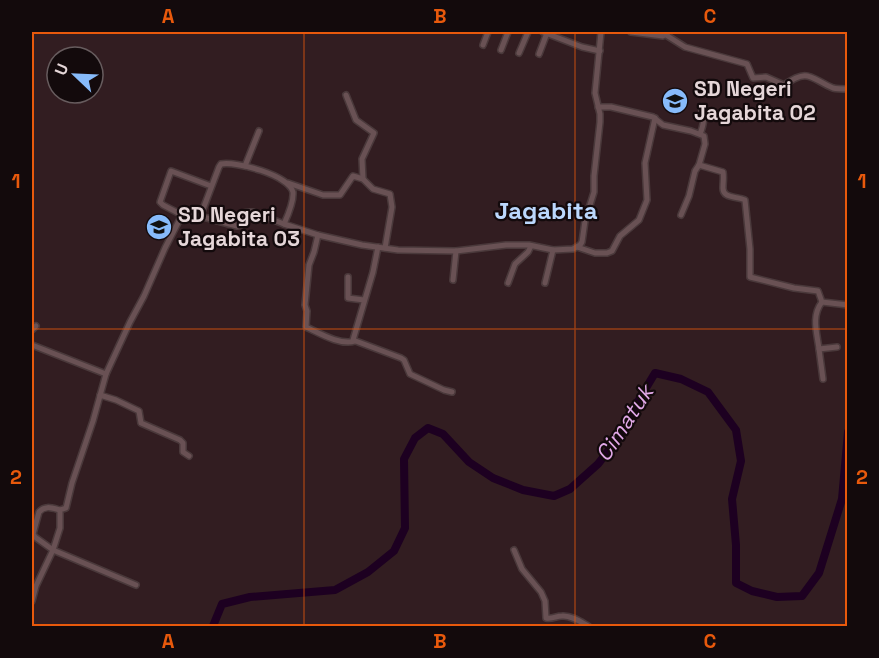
<svg xmlns="http://www.w3.org/2000/svg" width="879" height="658" font-family="'Space Grotesk',sans-serif">
<style>
.lines{fill:none;stroke-linecap:round;stroke-linejoin:round}
.river{stroke:#1d0021;stroke-width:8}
.street-casing{stroke:#4a393b;stroke-width:8}
.street{stroke:#695154;stroke-width:5}
.grid{fill:none;stroke:#e8590c;stroke-width:1.5;stroke-opacity:0.55}
.labels{text-anchor:middle;stroke-width:4.5;stroke-linejoin:round;paint-order:stroke}
.poi-label{font-size:21px;font-weight:bold;fill:#e5d6d8;stroke:#130a0c;text-anchor:start}
.water-label{font-size:22px;font-style:italic;fill:#e1a8e7;stroke:#130a0c}
.quarter-label{font-size:24px;font-weight:bold;fill:#bbd8fd;stroke:#130a0c}
.neatline{fill:none;stroke:#e8590c;stroke-width:2}
.grid-label{font-size:20px;text-anchor:middle;font-weight:bold;fill:#e8590c}
</style>
<rect width="100%" height="100%" fill="#321d21"/>
<g class="lines">
<polyline class="river" points="213,626 222,604 250,597 335,590 368,572 394,551 405,528 404,459 415,438 428,428 443,434 469,462 493,478 523,490 554,496 570,489 598,464 620,436 637,403 655,373 681,379 708,392 736,430 741,461 732,499 736,545 736,583 752,591 777,597 802,596 819,573 842,499 848,432"/>
<g class="street-casing">
<g id="street">
<polyline points="543,32 582,47 600,51"/>
<polyline points="631,32 663,36 669,32"/>
<path d="M666 35 685 47 747 64 753 78 766 77 784 85C809 67 811 79 833 88 837 89 843 89 848 89"/>
<polyline points="483,45 488,32"/>
<polyline points="501,50 508,32"/>
<polyline points="519,53 528,32"/>
<polyline points="539,54 547,33"/>
<polyline points="346,95 356,120 374,133 362,159 363,179"/>
<path d="M598 107H611L653 117 663 125 691 131 704 136 705 144 699 165 723 172C724 178 723 181 723 187 722 199 737 196 745 200L750 249V277L794 288 818 291 822 302 848 305"/>
<path d="M700 134C704 124 705 117 701 107"/>
<polyline points="245,166 259,131"/>
<polyline points="288,183 323,195 340,195 353,176 363,179 373,189 390,194 392,207 385,248"/>
<polyline points="681,215 689,196 695,171 699,165"/>
<polyline points="184,216 163,205 160,202 171,171 211,186"/>
<path d="M200 217 219 167 221 164C236 161 289 175 293 192 294 202 288 215 284 224"/>
<path d="M318 235 314 252 309 265 305 305 307 311 306 327C319 333 341 346 355 341"/>
<polyline points="378,247 373,272 353,340 401,358 404,360 410,374 444,390 452,392"/>
<polyline points="577,247 595,253 607,253 612,251 620,236 639,220 647,200 645,163 655,118"/>
<polyline points="348,277 348,298 364,300"/>
<polyline points="453,280 456,251"/>
<polyline points="508,283 515,264 528,252 531,246"/>
<polyline points="545,283 553,250"/>
<path d="M822 302C811 316 817 333 819 349L837 347"/>
<polyline points="32,330 36,326"/>
<polyline points="32,345 106,374"/>
<polyline points="819,349 823,379"/>
<polyline points="100,395 116,400 139,411 141,423 180,440 183,443 183,452 189,456"/>
<path d="M60 510C52 508 45 505 39 512L33 534 35 537 53 550 136 585"/>
<path d="M514 550 522 569 541 592 545 601 546 618C553 619 556 616 562 616 571 615 581 622 588 626"/>
<path d="M32 601 36 586 53 550 60 528V510L66 508 72 483 93 421 106 374 130 322 144 296 165 248 181 217C198 212 220 223 237 226L241 225 247 212H253L284 224 318 235 362 245 398 250 456 251 506 245H529L553 250 573 249 580 245 582 242 585 221 594 192V176L600 122V114L595 93 601 32"/>
</g>
</g>
<use href="#street" class="street"/>
</g>
<path class="grid" d="M304 32V626M575 32V626M32 329H848"/>
<defs>
<g id="school-disc" transform="scale(1.35)"><circle r="9.5" fill="#87bbfb" stroke="#130a0c"/><path d="M0-5L7-2L0 1L-7-2ZM-4 1L0 2.5L4 1V4Q0 6-4 4Z" fill="#111"/></g>
</defs>
<g fill-rule="evenodd">
<use href="#school-disc" x="675" y="101"/>
<use href="#school-disc" x="159" y="227"/>
</g>
<g class="labels">
<g class="poi-label">
<text x="694" y="96">SD Negeri<tspan x="694" dy="24">Jagabita 02</tspan></text>
<text x="178" y="222">SD Negeri<tspan x="178" dy="24">Jagabita 03</tspan></text>
</g>
<g class="water-label">
<text transform="translate(624 423) rotate(-57)" y="8">Cimatuk</text>
</g>
<g class="quarter-label">
<text x="546" y="219">Jagabita</text>
</g>
</g>
<rect width="879" height="658" fill="none" stroke="#130a0c" stroke-width="66"/>
<g transform="translate(75 75) rotate(293)"><circle r="28" fill="#130a0c" stroke="#675c5e" stroke-width="1.5"/>
<path d="M0-4.5L10 22L0 15L-10 22Z" fill="#87bbfb"/>
<text y="-9" font-size="16" font-weight="bold" text-anchor="middle" fill="#e5d6d8">U</text>
</g>
<rect x="33" y="33" width="813" height="592" class="neatline"/>
<g class="grid-label">
<text x="168" y="23">A</text>
<text x="440" y="23">B</text>
<text x="710" y="23">C</text>
<text x="16" y="188">1</text>
<text x="862" y="188">1</text>
<text x="16" y="484">2</text>
<text x="862" y="484">2</text>
<text x="168" y="648">A</text>
<text x="440" y="648">B</text>
<text x="710" y="648">C</text>
</g>
</svg>
